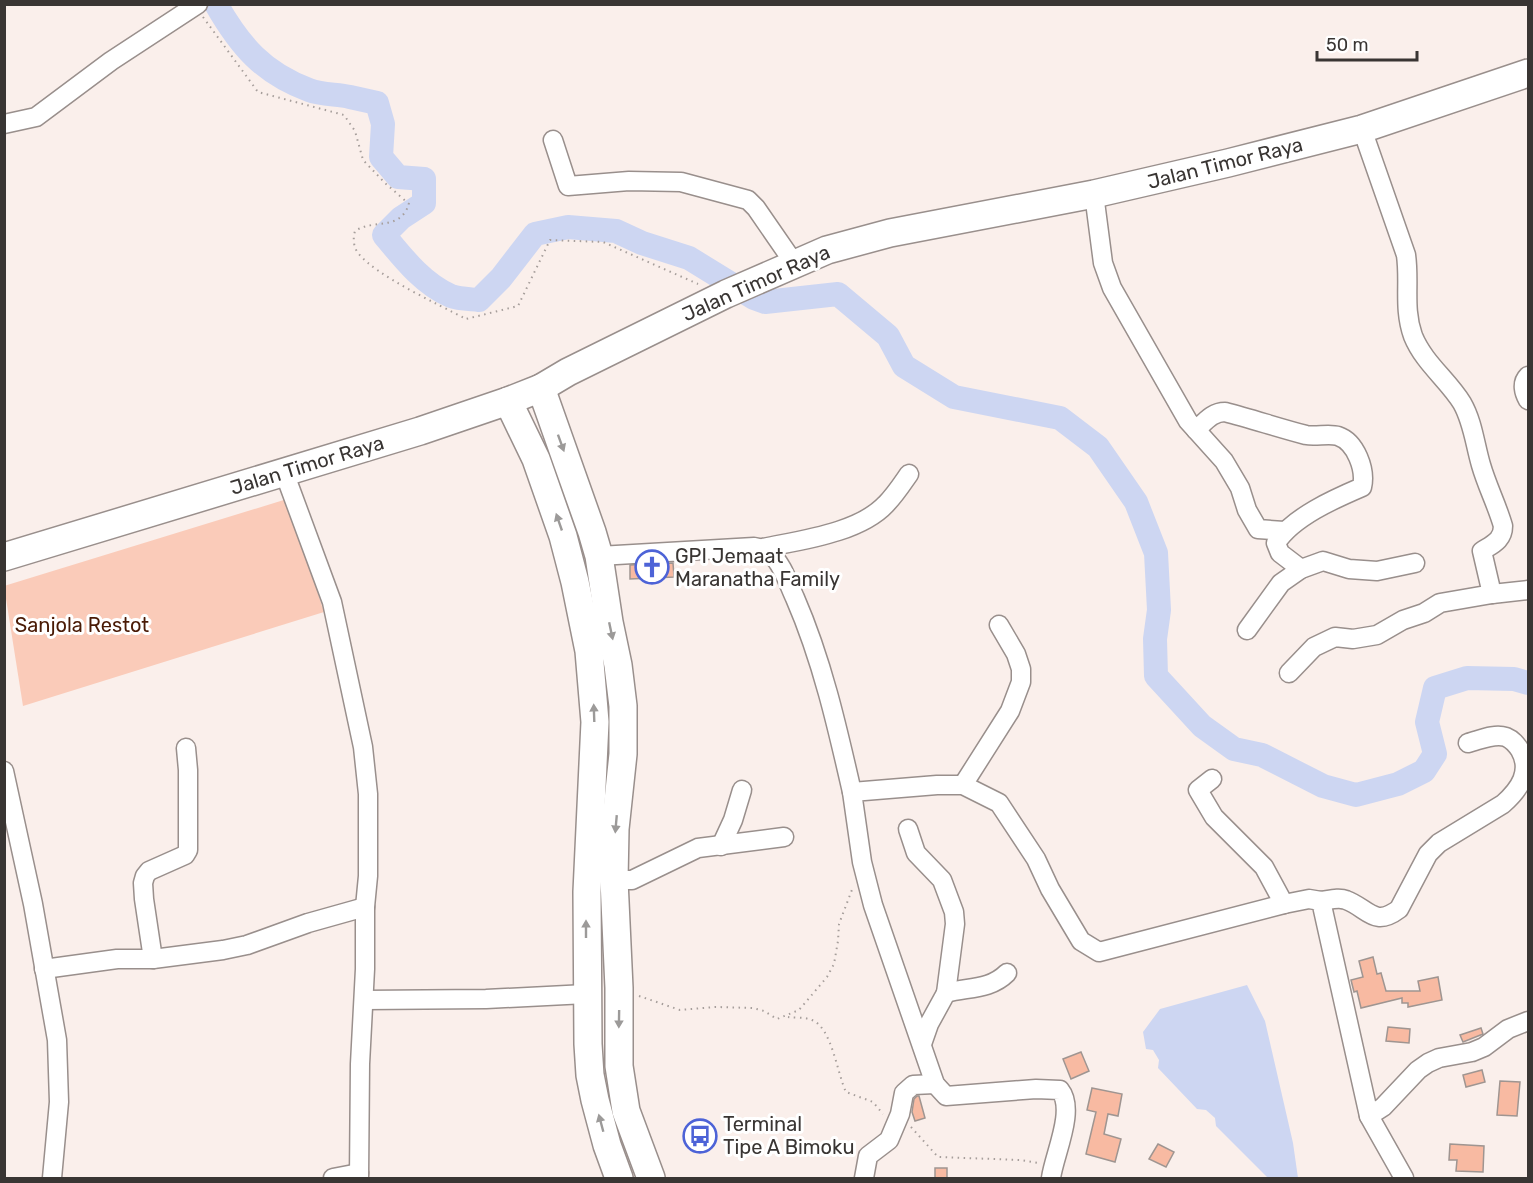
<svg xmlns="http://www.w3.org/2000/svg" width="1533" height="1183" font-family="Rubik,sans-serif">
<style>
.green{fill:#facbb9}
.water{fill:#cdd6f2}
.lines{fill:none;stroke-linecap:round;stroke-linejoin:round}
.river{stroke:#cdd6f2;stroke-width:24}
.building{fill:#f8baa2;stroke:#9f9591;stroke-width:1.5}
.minor-casing{stroke:#998f8c;stroke-width:21}
.highway-casing{stroke:#998f8c;stroke-width:30}
.path{stroke:#a69e9b;stroke-width:2;stroke-dasharray:1.5 4.5;stroke-linecap:butt}
.minor{stroke:#fff;stroke-width:18}
.highway{stroke:#fff;stroke-width:27}
.oneway{fill:#9c9a99}
.labels{text-anchor:middle;stroke-width:6;stroke-linejoin:round;paint-order:stroke}
.street-label{font-size:20px;fill:#393533;stroke:#fff}
.poi-label{font-size:20px;fill:#393533;stroke:#fff;text-anchor:start}
.park-label{font-size:20px;fill:#491a05;stroke:#fff}
</style>
<rect width="100%" height="100%" fill="#faefeb"/>
<polygon class="green" points="287,499 324,612 23,706 4,586"/>
<polygon class="water" points="1247,985 1265,1021 1293,1143 1298,1178 1268,1178 1216,1126 1215,1118 1206,1110 1197,1109 1158,1068 1159,1060 1153,1050 1146,1049 1143,1032 1160,1009"/>
<g class="lines">
<path class="river" d="M216 4C240 46 263 73 309 90 322 95 337 94 350 97 359 99 368 101 377 103L383 124 381 157 398 177 424 179V203L401 218 384 235C403 258 423 284 451 296 459 299 470 299 479 300L501 278 535 234 568 227 616 231 642 243 689 258 754 298 765 302 838 294 888 336 904 366 954 397 1060 418 1098 447 1136 502 1156 553 1159 610 1155 639 1156 676 1202 726 1234 749 1262 755 1323 786 1356 795 1398 784 1424 771 1435 754 1427 722 1435 688 1467 678 1514 679 1528 683"/>
</g>
<g class="building">
<polygon points="673,563 674,577 630,579 630,565"/>
<polygon points="1373,957 1377,974 1381,973 1386,991 1420,991 1418,981 1438,977 1442,1000 1408,1007 1408,1003 1402,1003 1402,998 1361,1008 1357,991 1354,992 1351,980 1363,977 1359,961"/>
<polygon points="1388,1027 1410,1029 1409,1043 1386,1041"/>
<polygon points="1481,1028 1483,1034 1463,1042 1460,1035"/>
<polygon points="1081,1052 1089,1071 1071,1079 1063,1059"/>
<polygon points="1482,1070 1485,1082 1466,1087 1463,1075"/>
<polygon points="1500,1081 1520,1082 1517,1116 1497,1115"/>
<polygon points="1092,1088 1122,1094 1118,1116 1108,1114 1104,1134 1121,1139 1115,1162 1086,1154 1096,1112 1087,1110"/>
<polygon points="917,1096 919,1096 925,1118 915,1121 912,1112 914,1099"/>
<polygon points="1158,1144 1174,1152 1166,1167 1149,1159"/>
<polygon points="1450,1144 1484,1146 1483,1172 1456,1171 1457,1160 1449,1160"/>
<rect x="935" y="1168" width="12" height="11"/>
</g>
<g class="lines">
<g class="minor-casing">
<g id="minor">
<polyline points="4,124 36,117 111,61 198,4"/>
<polyline points="553,140 568,186 629,181 681,182 748,200 756,208 794,263"/>
<polyline points="1094,194 1103,263 1112,288 1188,421 1224,461 1240,488 1247,510 1258,529 1284,531"/>
<path d="M1528 376C1521 383 1524 393 1528 400"/>
<path d="M1196 430C1205 422 1212 412 1225 412 1252 419 1279 428 1306 435 1316 437 1329 433 1338 436 1356 442 1366 470 1362 487 1334 499 1293 517 1276 543L1280 553 1301 569"/>
<polyline points="284,472 332,602 363,747 368,794 368,876 365,907 365,969 360,1064 359,1178"/>
<path d="M763 548C801 540 859 533 886 504 895 495 902 484 909 474"/>
<path d="M599 556 754 547C760 548 765 549 770 553 783 565 788 583 795 598 822 660 837 726 852 792"/>
<polyline points="1492,594 1528,590"/>
<polyline points="1247,630 1281,583 1301,569 1323,561 1349,569 1377,571 1415,563"/>
<path d="M1289 673 1314 647 1335 637 1353 639 1377 635 1403 620 1424 613 1440 603 1492 594 1482 551C1493 544 1503 540 1503 526 1497 505 1487 486 1481 465 1475 445 1473 422 1462 403 1448 380 1424 363 1413 336 1403 308 1410 283 1406 255L1362 129"/>
<polyline points="4,771 33,904 57,1040 59,1102 52,1178"/>
<polyline points="1212,779 1198,790 1214,817 1264,867 1284,904"/>
<polyline points="963,785 1010,711 1021,682 1021,669 1016,654 999,625"/>
<polyline points="908,829 916,853 942,880 954,912 955,924 946,993"/>
<polyline points="721,846 733,820 742,790"/>
<polyline points="614,880 632,880 698,848 784,837"/>
<path d="M1321 901C1329 900 1339 897 1346 900 1368 908 1374 928 1399 909L1428 854 1439 843 1503 804C1520 789 1532 771 1520 750 1516 744 1513 740 1506 737 1494 733 1480 740 1468 743"/>
<polyline points="153,959 144,899 143,883 145,876 149,871 185,855 188,850 188,770 186,748"/>
<polyline points="44,969 117,959 153,959 223,950 247,945 308,923 365,907"/>
<polyline points="364,1000 486,999 586,994"/>
<path d="M922 1044 929 1024 946 993C968 987 990 990 1007 973"/>
<polyline points="1369,1116 1383,1107 1418,1070 1428,1063 1439,1058 1472,1052 1484,1047 1508,1029 1528,1021"/>
<polyline points="333,1178 359,1173"/>
<polyline points="864,1178 868,1156 889,1140 900,1114 904,1093 913,1085 935,1084"/>
<path d="M1051 1178C1054 1155 1076 1110 1060 1090L1036 1089 946 1096 935 1084 873 905 862 862 852 792 937 785H963L999 803 1036 859 1050 889 1081 941 1099 952 1284 904 1309 899 1321 901 1369 1116 1404 1178"/>
</g>
</g>
<g class="highway-casing">
<g id="highway">
<polyline points="541,388 592,532 599,556 609,622 618,665 623,706 623,754 615,829 614,880 619,988 619,1066 626,1111 651,1178"/>
<polyline points="508,401 536,459 563,536 575,582 589,651 595,722 587,892 588,1044 590,1075 595,1100 607,1145 619,1178"/>
<polyline points="4,557 420,431 508,401 541,388 568,372 726,294 827,250 890,233 1094,194 1228,163 1362,129 1528,73"/>
</g>
</g>
<g class="path">
<path d="M203 17 258 92 344 115 355 131 363 160 385 183 409 204C399 232 375 218 355 231 353 238 353 246 358 253 376 276 438 304 466 319L518 306 550 240 603 242 698 284"/>
<polyline points="639,996 680,1010 716,1007 753,1008 764,1011 777,1019 799,1010 827,977 834,964 838,941 839,924 853,887"/>
<path d="M788 1017C795 1018 805 1017 812 1020 832 1028 837 1073 846 1092L873 1102 883 1114"/>
<polyline points="911,1127 938,1157 1021,1160 1039,1163"/>
</g>
<use href="#minor" class="minor"/>
<use href="#highway" class="highway"/>
</g>
<defs><path id="oneway-solid" d="M-6-.8H1V-3.2L6.5 0L1 3.2V.8H-6Z" transform="scale(1.5)"/></defs>
<g class="oneway">
<use href="#oneway-solid" transform="translate(561 443) rotate(70)"/>
<use href="#oneway-solid" transform="translate(559 522) rotate(-109)"/>
<use href="#oneway-solid" transform="translate(611 631) rotate(78)"/>
<use href="#oneway-solid" transform="translate(594 713) rotate(-92)"/>
<use href="#oneway-solid" transform="translate(616 824) rotate(95)"/>
<use href="#oneway-solid" transform="translate(586 929) rotate(-90)"/>
<use href="#oneway-solid" transform="translate(619 1019) rotate(91)"/>
<use href="#oneway-solid" transform="translate(601 1123) rotate(-105)"/>
</g>
<defs>
<g id="church-ring" transform="scale(1.725)"><circle r="9.5" fill="#fff" stroke="#4d63d7" stroke-width="1.5"/><path d="M-1.2-6h2.4v3.5h3.3v2.4h-3.3V6h-2.4V-.1h-3.3v-2.4h3.3Z" fill="#4d63d7"/></g>
<g id="bus-ring" transform="scale(1.725)"><circle r="9.5" fill="#fff" stroke="#4d63d7" stroke-width="1.5"/><path d="M-5-6H5V4H4V6H2V4H-2V6H-4V4H-5ZM-3.5-4V0h7V-4ZM-3.5 1.2v1.5H-2V1.2ZM2 1.2v1.5H3.5V1.2Z" fill="#4d63d7"/></g>
</defs>
<g fill-rule="evenodd">
<use href="#church-ring" x="652" y="567"/>
<use href="#bus-ring" x="700" y="1136"/>
</g>
<g class="labels">
<g class="street-label">
<text transform="translate(1225 163) rotate(-14)" y="7">Jalan Timor Raya</text>
<text transform="translate(756 283) rotate(-24)" y="7">Jalan Timor Raya</text>
<text transform="translate(307 465) rotate(-17)" y="7">Jalan Timor Raya</text>
</g>
<g class="poi-label">
<text x="675" y="563">GPI Jemaat<tspan x="675" dy="23">Maranatha Family</tspan></text>
<text x="723" y="1131">Terminal<tspan x="723" dy="23">Tipe A Bimoku</tspan></text>
</g>
<g class="park-label">
<text x="82" y="632">Sanjola Restot</text>
</g>
</g>
<rect width="1533" height="1183" fill="none" stroke="#393533" stroke-width="12"/>
<path d="M1317 51v9h100v-9" fill="none" stroke="#393533" stroke-width="3"/>
<text x="1326" y="51" font-size="18" fill="#393533" stroke="#ffffff" stroke-width="4.5" paint-order="stroke">50 m</text>
</svg>
